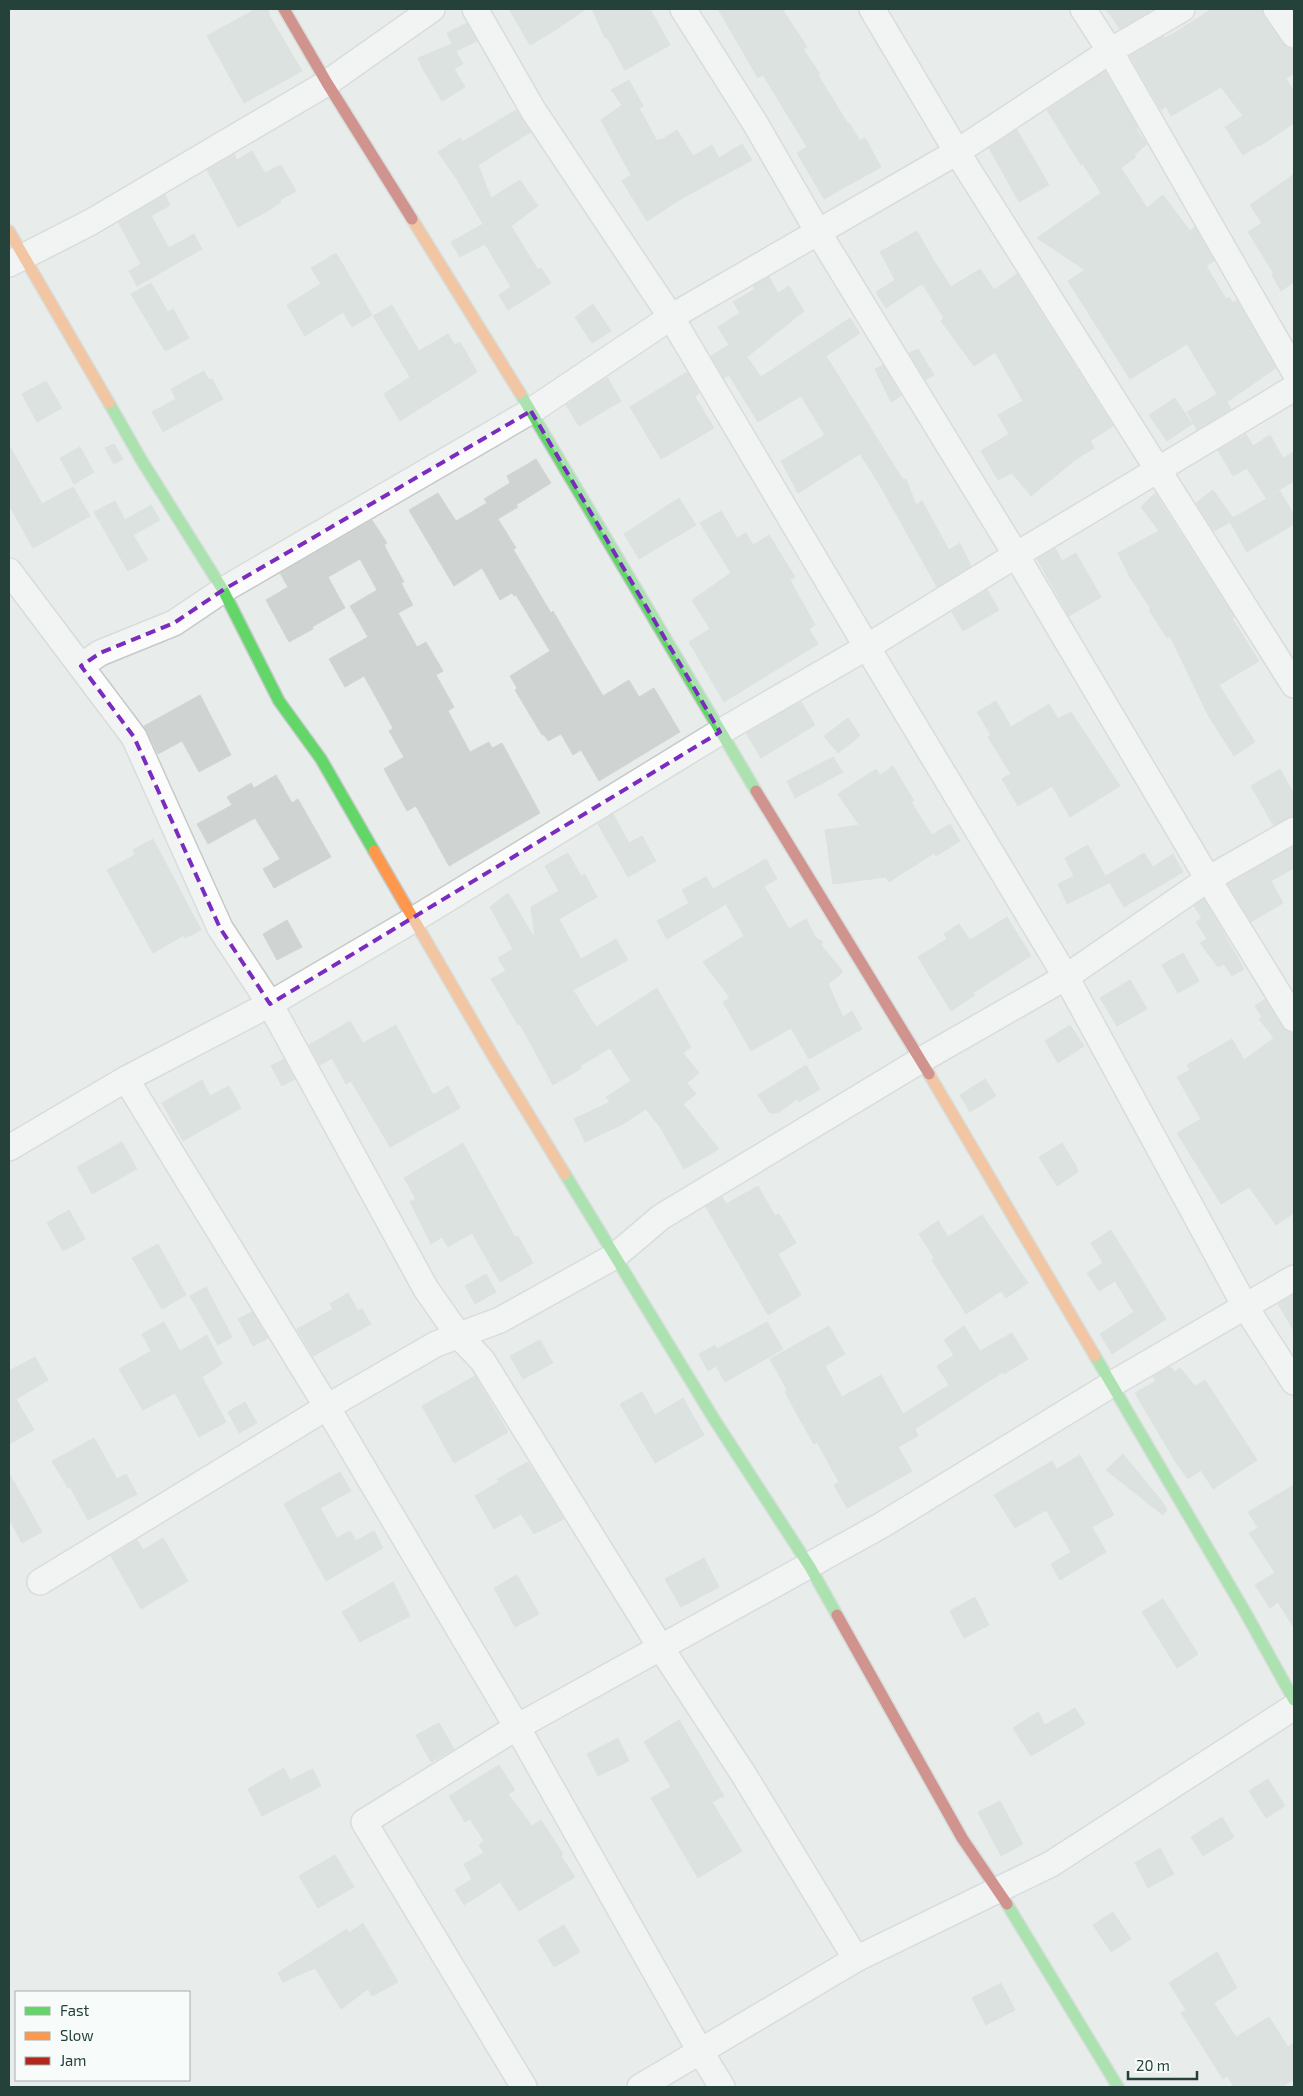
<svg xmlns="http://www.w3.org/2000/svg" width="1303" height="2096" font-family="'Exo 2',sans-serif">
<style>
.building{fill:#cfd4d2;stroke:#d1d6d4}
.lines{fill:none;stroke-linecap:round;stroke-linejoin:round}
.street-casing{stroke:#c5cac8;stroke-width:28}
.fast-casing{stroke:#c3cbc8;stroke-width:14}
.slow-casing{stroke:#c3cbc8;stroke-width:14}
.jam-casing{stroke:#c3cbc8;stroke-width:14}
.street{stroke:#fcfcfc;stroke-width:25}
.fast{stroke:#63d668;stroke-width:11}
.slow{stroke:#ff974d;stroke-width:11}
.jam{stroke:#b3261e;stroke-width:11}
.marked{fill:none;stroke:#7b2cbf;stroke-width:4;stroke-dasharray:10 6;stroke-linejoin:round}
</style>
<rect width="100%" height="100%" fill="#e8edeb"/>
<g class="building">
<polygon points="256,9 268,9 270,17 302,71 244,103 207,36"/>
<polygon points="509,9 586,9 557,29 530,45"/>
<polygon points="592,9 650,9 670,45 625,70 607,37 605,38"/>
<polygon points="718,9 782,9 807,47 803,49 820,74 818,75 848,124 849,123 860,141 865,138 881,167 824,199 797,153 807,147 763,75 758,78"/>
<polygon points="1106,9 1149,9 1150,11 1120,29"/>
<polygon points="1212,9 1262,9 1264,17 1282,43 1287,48 1294,49 1294,73 1286,79 1294,91 1294,123 1260,146 1259,145 1243,155 1225,127 1243,116 1221,87 1171,116 1166,106 1161,110 1130,56 1163,36 1164,38 1171,35"/>
<polygon points="467,23 477,41 456,51 463,64 454,69 465,87 442,101 424,71 418,58 452,44 447,33"/>
<polygon points="1105,71 1138,128 1136,129 1147,144 1134,155 1136,157 1121,168 1147,208 1163,195 1190,231 1195,227 1214,261 1206,266 1226,299 1229,297 1233,303 1237,300 1276,368 1227,402 1231,409 1197,430 1187,412 1217,394 1187,344 1130,379 1068,281 1085,270 1037,238 1101,193 1083,164 1081,165 1047,110"/>
<polygon points="629,80 643,106 639,108 657,141 660,139 661,140 677,130 693,156 712,145 719,158 742,144 752,160 681,199 647,221 622,181 631,175 601,120 622,105 611,90"/>
<polygon points="516,110 531,132 478,165 491,198 520,180 538,206 511,226 538,270 541,268 551,283 508,310 499,295 511,287 485,244 460,257 451,242 483,224 458,181 438,152 460,138 462,142"/>
<polygon points="1017,130 1049,185 1019,202 989,148"/>
<polygon points="252,151 265,173 281,165 296,191 280,200 281,202 266,212 238,227 207,170 234,154 237,160"/>
<polygon points="1294,174 1294,282 1281,291 1272,275 1274,274 1248,232 1262,223 1250,205"/>
<polygon points="165,195 170,205 151,216 169,248 194,234 202,249 137,286 129,271 141,264 118,222"/>
<polygon points="917,231 934,261 951,287 980,269 994,290 1017,274 1113,426 1090,441 1094,448 1075,460 1031,496 1012,473 998,480 981,451 1009,434 998,415 1023,401 995,352 974,366 941,321 944,318 923,285 920,285 886,308 876,292 895,280 880,252"/>
<polygon points="336,253 372,315 352,327 343,312 305,336 287,305 321,284 311,268"/>
<polygon points="769,277 778,293 789,286 804,311 747,357 761,377 850,318 860,333 826,356 903,480 906,479 916,505 922,501 949,550 960,543 971,566 937,587 881,487 860,454 798,493 781,461 825,435 801,396 758,422 729,375 724,378 711,356 729,345 718,327 740,313 733,302 755,289 753,286"/>
<polygon points="151,283 168,312 173,309 189,338 165,351 131,294"/>
<polygon points="593,304 611,331 592,343 575,317"/>
<polygon points="392,305 419,351 448,334 455,345 460,342 477,372 400,421 384,394 410,377 373,316"/>
<polygon points="918,349 934,375 926,380 909,353"/>
<polygon points="883,365 901,396 891,402 875,369"/>
<polygon points="204,371 209,380 212,379 223,399 163,432 152,412 176,399 171,389"/>
<polygon points="687,372 699,393 695,397 714,428 661,459 630,407"/>
<polygon points="607,377 621,401 579,426 566,405"/>
<polygon points="46,381 62,408 37,422 22,394"/>
<polygon points="1175,398 1192,424 1167,441 1149,415"/>
<polygon points="1246,434 1253,446 1270,435 1283,458 1294,452 1294,481 1266,498 1247,468 1233,476 1218,450"/>
<polygon points="114,444 123,459 114,464 105,448"/>
<polygon points="9,445 42,504 73,487 90,516 33,548 9,505"/>
<polygon points="80,447 94,472 74,484 60,458"/>
<polygon points="536,459 551,483 516,505 518,507 498,519 516,548 513,549 551,613 553,611 603,696 629,680 639,697 654,688 680,732 599,781 581,750 573,755 561,734 548,741 544,735 542,735 515,690 517,688 510,676 550,651 516,595 514,596 512,593 500,600 482,568 454,586 409,510 438,493 456,521 487,503 484,499 510,483 507,476"/>
<polygon points="1213,490 1233,518 1280,491 1294,515 1294,524 1247,552 1230,522 1214,531 1196,503"/>
<polygon points="1155,493 1234,617 1232,618 1259,661 1219,685 1255,742 1234,756 1208,715 1170,636 1167,638 1149,610 1151,609 1130,577 1118,553 1159,531 1141,507"/>
<polygon points="679,498 696,525 639,559 624,534"/>
<polygon points="115,501 125,520 151,505 160,520 133,535 148,560 128,571 94,512"/>
<polygon points="721,511 737,538 746,533 753,545 769,535 795,577 790,580 815,625 809,629 818,644 724,702 689,642 710,629 692,600 731,573 700,523"/>
<polygon points="372,520 387,543 384,545 404,582 401,583 413,605 398,613 417,647 426,642 443,671 436,675 454,707 448,711 470,752 489,742 492,748 502,743 540,813 449,866 416,806 407,811 384,769 404,757 389,731 393,728 364,676 345,687 329,659 368,637 350,606 377,590 360,559 328,577 345,608 312,627 313,629 289,642 266,600 288,587 280,573"/>
<polygon points="1055,548 1062,561 1076,553 1101,597 1069,616 1037,559"/>
<polygon points="987,590 999,610 963,631 952,612"/>
<polygon points="200,695 231,755 199,772 182,741 158,754 144,726"/>
<polygon points="996,701 1011,727 1049,704 1058,719 1071,712 1120,786 1070,817 1052,786 1018,806 1002,779 1011,774 988,737 991,735 977,712"/>
<polygon points="801,702 815,725 761,758 746,733"/>
<polygon points="848,718 860,736 838,753 824,736"/>
<polygon points="833,757 843,772 795,798 787,781"/>
<polygon points="893,766 914,801 911,802 932,835 950,824 960,841 936,856 934,853 889,882 886,877 833,884 825,830 859,825 838,794 876,769 880,775"/>
<polygon points="1280,769 1294,794 1294,816 1273,825 1251,786"/>
<polygon points="276,775 292,803 298,799 331,857 274,888 263,869 280,859 255,818 208,844 197,824 232,805 227,797 251,783 254,788"/>
<polygon points="613,814 629,843 642,836 656,861 628,877 598,824"/>
<polygon points="153,839 201,930 185,938 184,935 153,953 107,870 135,855 133,850"/>
<polygon points="1088,845 1109,883 1067,904 1058,884 1074,876 1065,858"/>
<polygon points="1294,846 1294,868 1271,881 1283,903 1251,922 1228,884"/>
<polygon points="568,853 581,876 585,874 597,897 559,919 581,959 616,939 628,960 573,990 596,1027 657,988 691,1047 683,1053 699,1073 687,1083 696,1094 683,1104 719,1149 684,1169 660,1127 646,1109 623,1124 585,1142 574,1119 610,1102 606,1097 631,1081 610,1048 580,1066 582,1068 553,1085 520,1024 518,1025 491,979 506,971 498,958 513,949 490,907 508,893 535,939 531,907 559,891 545,866"/>
<polygon points="1144,853 1153,867 1173,854 1183,872 1124,907 1106,876"/>
<polygon points="766,859 777,879 764,886 789,929 806,919 816,938 823,942 821,945 843,972 828,984 843,1017 852,1011 862,1029 809,1059 791,1028 751,1051 723,1002 730,998 703,962 744,936 726,904 667,939 657,921 689,903 682,890 706,877 713,889"/>
<polygon points="1204,899 1244,969 1232,976 1224,964 1218,967 1200,943 1207,939 1196,922 1202,918 1194,906"/>
<polygon points="1007,917 1031,956 973,993 975,995 951,1011 918,957 947,939 944,934 959,924 970,940"/>
<polygon points="287,920 302,947 277,960 263,934"/>
<polygon points="1183,953 1199,981 1178,993 1162,965"/>
<polygon points="1130,980 1147,1009 1117,1026 1100,998"/>
<polygon points="1265,999 1282,1027 1288,1032 1294,1033 1294,1213 1276,1225 1249,1187 1221,1204 1177,1133 1201,1119 1177,1077 1190,1070 1187,1065 1232,1039 1244,1060 1274,1038 1259,1019 1262,1017 1255,1006"/>
<polygon points="350,1021 363,1043 396,1025 433,1095 448,1086 460,1108 390,1147 351,1081 346,1084 332,1058 320,1065 309,1045"/>
<polygon points="1070,1025 1084,1046 1058,1063 1045,1041"/>
<polygon points="284,1059 295,1079 282,1086 271,1066"/>
<polygon points="806,1065 820,1089 799,1102 797,1099 778,1113 770,1113 758,1095"/>
<polygon points="985,1079 996,1096 970,1112 960,1095"/>
<polygon points="202,1080 210,1096 229,1086 241,1108 183,1141 162,1103"/>
<polygon points="122,1142 137,1169 92,1194 77,1167"/>
<polygon points="463,1143 515,1237 518,1236 533,1263 500,1282 472,1233 448,1247 442,1237 431,1244 410,1202 416,1199 404,1178"/>
<polygon points="1062,1143 1077,1167 1076,1168 1078,1172 1057,1186 1039,1157"/>
<polygon points="758,1186 775,1216 779,1214 796,1243 778,1254 801,1295 768,1315 706,1207 722,1197 726,1204"/>
<polygon points="69,1210 85,1239 63,1251 47,1223"/>
<polygon points="982,1215 1028,1283 1006,1298 1001,1291 966,1314 932,1260 934,1258 919,1234 938,1221 948,1237"/>
<polygon points="1111,1230 1166,1319 1112,1354 1100,1334 1134,1312 1115,1281 1099,1291 1087,1273 1103,1263 1091,1243"/>
<polygon points="158,1244 186,1295 162,1309 132,1258"/>
<polygon points="486,1274 496,1292 475,1304 465,1286"/>
<polygon points="206,1287 232,1337 218,1345 190,1296"/>
<polygon points="348,1293 358,1311 362,1309 371,1324 313,1356 297,1329 333,1309 330,1304"/>
<polygon points="1294,1294 1294,1331 1278,1304"/>
<polygon points="252,1312 268,1338 253,1346 238,1319"/>
<polygon points="164,1322 180,1351 207,1335 222,1364 202,1377 226,1422 199,1437 175,1393 143,1410 119,1369 151,1351 142,1334"/>
<polygon points="767,1322 783,1349 725,1382 716,1366 708,1371 699,1354 715,1345 717,1349"/>
<polygon points="829,1326 845,1354 825,1366 842,1397 881,1375 903,1414 949,1385 937,1366 954,1355 944,1340 964,1326 980,1351 1012,1333 1028,1359 1004,1374 1003,1372 915,1429 918,1436 898,1447 912,1471 847,1508 834,1485 839,1482 817,1442 814,1444 798,1416 785,1392 787,1390 770,1359"/>
<polygon points="540,1340 553,1363 523,1379 510,1356"/>
<polygon points="35,1357 48,1380 16,1399 34,1430 9,1444 9,1371"/>
<polygon points="1170,1367 1175,1372 1180,1368 1195,1386 1205,1380 1257,1460 1213,1489 1201,1470 1188,1479 1175,1461 1135,1393 1156,1381 1153,1377"/>
<polygon points="475,1376 508,1432 454,1463 422,1406"/>
<polygon points="642,1392 655,1415 683,1398 704,1435 655,1463 620,1404"/>
<polygon points="245,1402 257,1423 239,1433 228,1412"/>
<polygon points="94,1438 117,1479 126,1474 137,1494 88,1520 70,1487 68,1488 52,1461"/>
<polygon points="1123,1454 1161,1500 1167,1510 1163,1515 1106,1470"/>
<polygon points="1080,1455 1114,1515 1092,1527 1106,1552 1060,1580 1051,1564 1071,1552 1046,1510 1015,1528 994,1495 1052,1461 1057,1469"/>
<polygon points="528,1462 564,1519 534,1534 521,1514 494,1529 475,1496 499,1482 497,1479"/>
<polygon points="340,1472 351,1491 320,1508 337,1538 350,1531 356,1541 374,1531 383,1548 326,1581 284,1504"/>
<polygon points="9,1473 42,1532 22,1543 9,1519"/>
<polygon points="1294,1485 1294,1628 1278,1602 1270,1608 1255,1585 1275,1573 1249,1533 1258,1528 1248,1512"/>
<polygon points="163,1538 188,1581 141,1609 111,1556 137,1540 143,1550"/>
<polygon points="704,1558 719,1587 681,1607 665,1579"/>
<polygon points="517,1575 539,1614 515,1627 494,1588"/>
<polygon points="393,1582 410,1616 360,1642 342,1612"/>
<polygon points="975,1597 989,1625 964,1638 950,1611"/>
<polygon points="1163,1599 1198,1654 1177,1668 1142,1612"/>
<polygon points="1075,1708 1085,1724 1031,1756 1013,1728 1038,1712 1045,1725"/>
<polygon points="679,1720 724,1796 712,1802 742,1851 698,1878 651,1798 671,1787 644,1742"/>
<polygon points="439,1723 454,1749 431,1762 416,1735"/>
<polygon points="618,1738 629,1761 598,1776 587,1754"/>
<polygon points="499,1765 515,1790 508,1794 532,1826 541,1820 563,1854 561,1856 575,1877 519,1911 500,1882 464,1905 455,1890 472,1879 464,1864 484,1853 479,1845 484,1841 470,1819 465,1822 449,1796"/>
<polygon points="284,1768 290,1780 313,1769 321,1786 262,1816 248,1789"/>
<polygon points="1268,1779 1285,1806 1266,1818 1249,1791"/>
<polygon points="1000,1801 1023,1844 1001,1856 978,1812"/>
<polygon points="1222,1817 1234,1837 1203,1856 1191,1837"/>
<polygon points="1160,1848 1174,1874 1148,1888 1135,1863"/>
<polygon points="335,1855 354,1887 318,1908 299,1876"/>
<polygon points="1113,1912 1131,1939 1111,1952 1093,1925"/>
<polygon points="363,1923 398,1982 372,1996 368,1989 341,2009 315,1968 283,1982 278,1973 347,1929 349,1933"/>
<polygon points="564,1925 580,1952 554,1967 538,1940"/>
<polygon points="1217,1952 1237,1988 1214,2003 1236,2037 1269,2017 1288,2047 1294,2043 1294,2079 1282,2087 1234,2087 1227,2076 1223,2079 1181,2013 1186,2010 1169,1983"/>
<polygon points="1001,1983 1015,2010 986,2025 972,1998"/>
</g>
<g class="lines">
<g class="street-casing">
<g id="street">
<polyline points="475,9 533,110 671,317 867,647 1066,977 1246,1308 1294,1382"/>
<polyline points="683,9 755,123 818,232 1016,555 1208,879 1294,1019"/>
<polyline points="872,9 957,152 1294,685"/>
<polyline points="1083,9 1110,51 1294,371"/>
<polyline points="1276,9 1294,35"/>
<polyline points="9,264 91,222 327,83 432,9"/>
<polyline points="9,571 134,737 220,928 270,1004 426,1289 459,1336 482,1360 661,1648 744,1775 856,1959"/>
<polyline points="81,666 100,653 174,623 223,590 531,411 671,317 957,152 1110,51 1182,9"/>
<polyline points="126,1079 327,1407 517,1727 700,2051 722,2087"/>
<polyline points="9,1148 126,1079 270,1004 413,920 720,732 867,647 1016,555 1294,388"/>
<polyline points="40,1582 327,1407 436,1344 500,1320 615,1256 661,1217 921,1060 1066,977 1208,879 1294,830"/>
<polyline points="524,2087 364,1822 517,1727 882,1525 1112,1384 1294,1278"/>
<polyline points="640,2087 856,1959 1051,1864 1294,1707"/>
</g>
</g>
<g class="fast-casing">
<g id="fast">
<polyline points="520,393 756,791"/>
<polyline points="109,403 142,461 223,590 279,701 321,759 374,851"/>
<polyline points="565,1174 714,1419 810,1567 837,1615"/>
<polyline points="1095,1356 1244,1610 1294,1700"/>
<polyline points="1007,1904 1118,2087"/>
</g>
</g>
<g class="slow-casing">
<g id="slow">
<polyline points="412,219 520,393"/>
<polyline points="9,231 109,403"/>
<polyline points="374,851 493,1056 565,1174"/>
<polyline points="929,1074 1095,1356"/>
</g>
</g>
<g class="jam-casing">
<g id="jam">
<polyline points="284,9 327,83 412,219"/>
<polyline points="756,791 929,1074"/>
<polyline points="837,1615 962,1838 1007,1904"/>
</g>
</g>
<use href="#street" class="street"/>
<use href="#fast" class="fast"/>
<use href="#slow" class="slow"/>
<use href="#jam" class="jam"/>
</g>
<path d="M0 0H1303V2096H0ZM531 411 720 732 270 1004 220 928 134 737 81 666 100 653 174 623 223 590Z" fill="#e8edeb" fill-opacity=".55" fill-rule="evenodd"/>
<path class="marked" d="M531 411 720 732 270 1004 220 928 134 737 81 666 100 653 174 623 223 590Z"/>
<rect width="1303" height="2096" fill="none" stroke="#24423a" stroke-width="20"/>
<rect x="15" y="1991" width="175" height="90" fill="#f7fbf9" stroke="#a3b1ad"/>
<rect x="25" y="2007" width="25" height="8" fill="#63d668" stroke="#a3b1ad"/>
<text x="60" y="2016" font-size="15" fill="#24423a">Fast</text>
<rect x="25" y="2032" width="25" height="8" fill="#ff974d" stroke="#a3b1ad"/>
<text x="60" y="2041" font-size="15" fill="#24423a">Slow</text>
<rect x="25" y="2057" width="25" height="8" fill="#b3261e" stroke="#a3b1ad"/>
<text x="60" y="2066" font-size="15" fill="#24423a">Jam</text>
<path d="M1128 2071v8h69v-8" fill="none" stroke="#24423a" stroke-width="2.5"/>
<text x="1136" y="2071" font-size="15" fill="#24423a" stroke="#f7fbf9" stroke-width="4" paint-order="stroke">20 m</text>
</svg>
